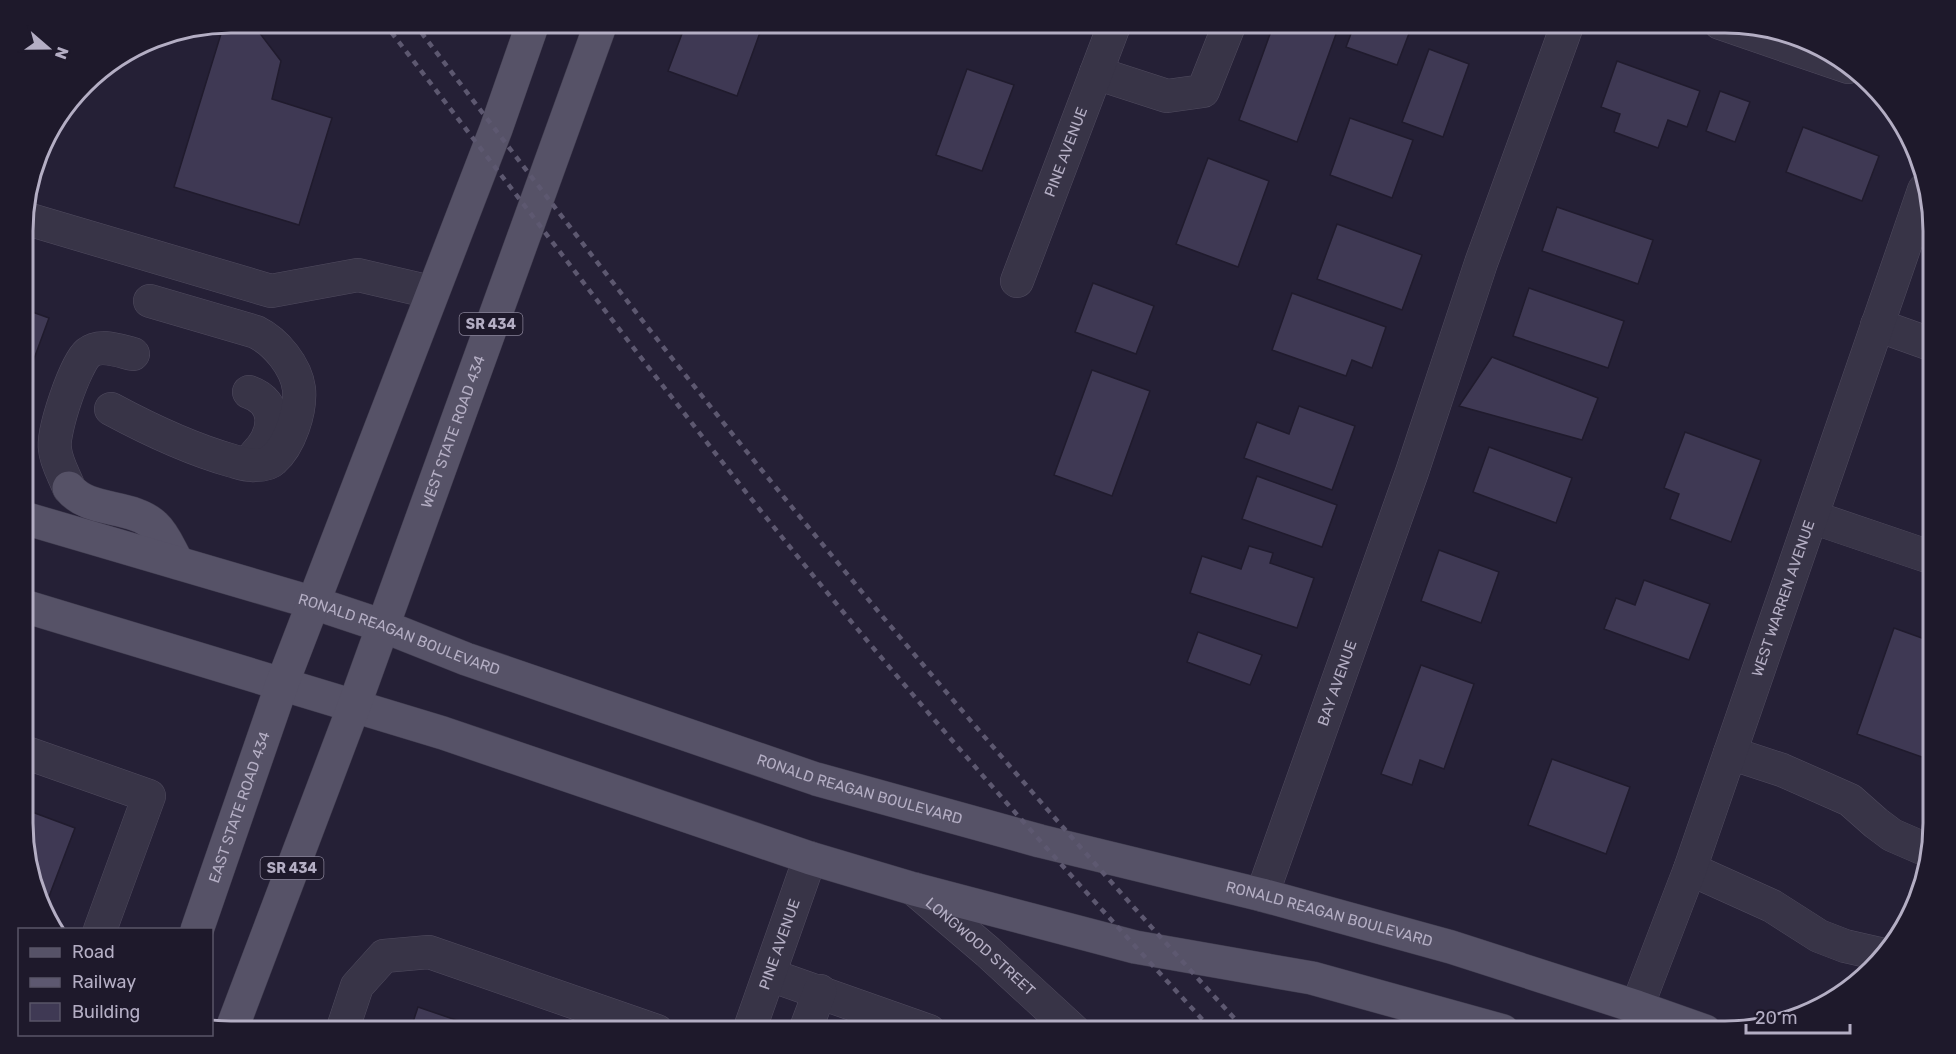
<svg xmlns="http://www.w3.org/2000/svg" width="1956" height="1054" font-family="Rubik,sans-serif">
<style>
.building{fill:#3f3954;stroke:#201b2d;stroke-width:1.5}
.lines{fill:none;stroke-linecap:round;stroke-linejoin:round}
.minor-casing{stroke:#504b5f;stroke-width:34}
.major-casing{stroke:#3e3a4d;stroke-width:34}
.minor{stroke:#383447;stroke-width:33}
.major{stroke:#565267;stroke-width:33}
.rail{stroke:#5d5870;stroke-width:4.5;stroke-dasharray:6 6;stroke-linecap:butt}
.labels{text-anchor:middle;stroke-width:4.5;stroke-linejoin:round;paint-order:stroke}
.shield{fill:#1e192b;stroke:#878196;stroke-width:1.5}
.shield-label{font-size:14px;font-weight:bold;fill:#b4aec4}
.street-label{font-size:15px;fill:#b4aec4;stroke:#1e192b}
.rim{fill:none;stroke:#b4aec4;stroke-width:3}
</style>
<rect width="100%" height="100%" fill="#252036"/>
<g class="building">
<polygon points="231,22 252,23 281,61 272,99 332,118 299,225 174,187 224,24"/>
<polygon points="686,23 750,23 762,27 737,96 668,71"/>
<polygon points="1274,23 1340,23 1297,142 1239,120"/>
<polygon points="1355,23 1413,23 1397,65 1346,47"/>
<polygon points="1429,49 1469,64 1443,137 1402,122"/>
<polygon points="1617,61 1700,91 1687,127 1668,120 1658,148 1614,132 1620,114 1601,107"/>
<polygon points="967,69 1014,85 982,171 936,155"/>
<polygon points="1720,91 1750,102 1735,142 1706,131"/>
<polygon points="1350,118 1413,140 1392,198 1330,175"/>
<polygon points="1803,127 1879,156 1862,201 1786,172"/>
<polygon points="1208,158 1269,181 1238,267 1176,244"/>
<polygon points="1557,207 1653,240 1638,284 1542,251"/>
<polygon points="1337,224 1422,255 1402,310 1317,279"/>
<polygon points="1093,283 1154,306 1136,354 1075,332"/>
<polygon points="1529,288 1624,321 1608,368 1513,336"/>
<polygon points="1292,293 1386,327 1372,368 1352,360 1346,376 1272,350"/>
<polygon points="24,309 49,318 24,386"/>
<polygon points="1492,357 1598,398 1582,440 1459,406"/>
<polygon points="1092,370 1150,391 1112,496 1054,475"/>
<polygon points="1299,406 1355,426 1332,490 1244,458 1257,422 1289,434"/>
<polygon points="1685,432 1761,460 1731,542 1670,519 1679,494 1664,488"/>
<polygon points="1489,447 1572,478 1556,523 1473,492"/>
<polygon points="1933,459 1933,485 1924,482"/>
<polygon points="1257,476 1337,505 1322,547 1242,519"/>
<polygon points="1249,546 1273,553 1270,563 1314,578 1297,628 1190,593 1202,556 1241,569"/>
<polygon points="1439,550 1499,572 1481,623 1421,601"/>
<polygon points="1644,580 1710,604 1689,660 1604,629 1616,598 1635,605"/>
<polygon points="1894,628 1933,642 1933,761 1857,734"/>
<polygon points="1198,632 1262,655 1250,685 1187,662"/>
<polygon points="1421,665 1474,684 1444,769 1420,760 1412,785 1381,774"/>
<polygon points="1552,759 1630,787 1606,854 1528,825"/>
<polygon points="24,809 75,828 45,907 24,850"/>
<polygon points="418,1007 488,1031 410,1031"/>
</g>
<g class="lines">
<g class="minor-casing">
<g id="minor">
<polyline points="1720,23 1848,67"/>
<polyline points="1096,73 1167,96 1203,91 1230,23"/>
<polyline points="24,218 271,291 358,275 431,292"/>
<path id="s1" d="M1017 281 1115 23"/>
<polyline points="1877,325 1933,345"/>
<path d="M249 392C280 403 276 434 255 455"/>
<path d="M111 409C150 430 190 449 233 461 240 463 248 466 255 465 261 465 269 464 273 460 290 445 301 411 299 389 296 366 276 342 256 332L150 301"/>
<path d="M69 488C64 475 56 462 55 449 52 432 75 364 88 353 100 343 120 351 133 354"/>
<polyline points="1812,517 1933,558"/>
<polyline points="24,752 149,796 100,930"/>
<polyline points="1730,753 1782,770 1850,800 1876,823 1892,835 1929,851"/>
<polyline points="1690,869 1772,906 1819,936 1845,946 1880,954"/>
<path id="s2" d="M914 889 988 952 1074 1031"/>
<path id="s3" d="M1262 895 1412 472 1481 263 1568 23"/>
<polyline points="770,975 929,1031"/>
<path id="s4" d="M1637 1007 1690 869 1924 190"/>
<polyline points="342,1031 357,986 384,956 429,952 657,1031"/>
<path id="s5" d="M749 1031 810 858"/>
<polyline points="805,1031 820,991"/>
</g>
</g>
<g class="major-casing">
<g id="major">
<path d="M69 488C88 513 133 504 155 526 165 535 171 552 178 563"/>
<path id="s6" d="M24 518 314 603 383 626 466 659 816 779 1040 841 1262 895 1451 947 1637 1007 1705 1031"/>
<polyline points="24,606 443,733 810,858 914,889 1135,947 1312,978 1503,1031"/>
<path id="s7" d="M197 930 282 684 496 129 533 23"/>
<path id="s8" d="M231 1031 354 706 601 23"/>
</g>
</g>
<use href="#minor" class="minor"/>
<use href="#major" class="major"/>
<g class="rail">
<path d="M384 23C506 180 625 339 749 496 896 681 1053 858 1213 1031"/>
<path d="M414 23C531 176 647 330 769 479 923 668 1081 852 1246 1031"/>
</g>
</g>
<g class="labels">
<g class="shield">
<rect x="459.5" y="313" width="63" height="22" rx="4.5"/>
<rect x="260.5" y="857" width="63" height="22" rx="4.5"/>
</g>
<g class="shield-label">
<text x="491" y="329">SR 434</text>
<text x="292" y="873">SR 434</text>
</g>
<g class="street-label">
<text dy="5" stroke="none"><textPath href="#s1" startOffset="138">PINE AVENUE</textPath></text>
<text dy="5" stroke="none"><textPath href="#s8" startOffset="639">WEST STATE ROAD 434</textPath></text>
<text dy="5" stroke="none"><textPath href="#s4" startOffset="434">WEST WARREN AVENUE</textPath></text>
<text dy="5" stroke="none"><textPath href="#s6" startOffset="393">RONALD REAGAN BOULEVARD</textPath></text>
<text dy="5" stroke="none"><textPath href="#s3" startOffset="225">BAY AVENUE</textPath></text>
<text dy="5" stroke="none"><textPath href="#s6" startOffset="879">RONALD REAGAN BOULEVARD</textPath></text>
<text dy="5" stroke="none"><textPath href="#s7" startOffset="130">EAST STATE ROAD 434</textPath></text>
<text dy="5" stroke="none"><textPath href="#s6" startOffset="1365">RONALD REAGAN BOULEVARD</textPath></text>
<text dy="5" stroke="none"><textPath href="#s5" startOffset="92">PINE AVENUE</textPath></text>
<text dy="5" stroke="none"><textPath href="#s2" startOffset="88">LONGWOOD STREET</textPath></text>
</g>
</g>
<path d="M0 0H1956V1054H0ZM231 33H1725A198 198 0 0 1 1923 231V823A198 198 0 0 1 1725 1021H231A198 198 0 0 1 33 823V231A198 198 0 0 1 231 33Z" fill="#1e192b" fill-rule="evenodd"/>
<path class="rim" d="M231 33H1725A198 198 0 0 1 1923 231V823A198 198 0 0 1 1725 1021H231A198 198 0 0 1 33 823V231A198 198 0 0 1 231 33Z"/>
<rect x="18" y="928" width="195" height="108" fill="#1e192b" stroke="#5a5568" stroke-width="1.5"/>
<rect x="30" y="948" width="30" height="9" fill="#565267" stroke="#5a5568" stroke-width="1.5"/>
<text x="72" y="958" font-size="18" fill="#b4aec4">Road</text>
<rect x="30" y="978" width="30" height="9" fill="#5d5870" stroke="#5a5568" stroke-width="1.5"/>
<text x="72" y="988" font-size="18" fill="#b4aec4">Railway</text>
<rect x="30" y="1003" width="30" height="18" fill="#3f3954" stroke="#5a5568" stroke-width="1.5"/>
<text x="72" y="1018" font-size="18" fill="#b4aec4">Building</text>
<g transform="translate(48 48) rotate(110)" stroke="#1e192b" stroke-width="4.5" paint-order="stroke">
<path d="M0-4.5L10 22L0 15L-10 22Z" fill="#b4aec4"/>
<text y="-9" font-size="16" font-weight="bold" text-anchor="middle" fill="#b4aec4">N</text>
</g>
<path d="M1746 1024v9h104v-9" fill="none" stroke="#b4aec4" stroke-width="3"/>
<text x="1755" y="1024" font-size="18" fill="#b4aec4" stroke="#1e192b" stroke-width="4.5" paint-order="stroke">20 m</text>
</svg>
